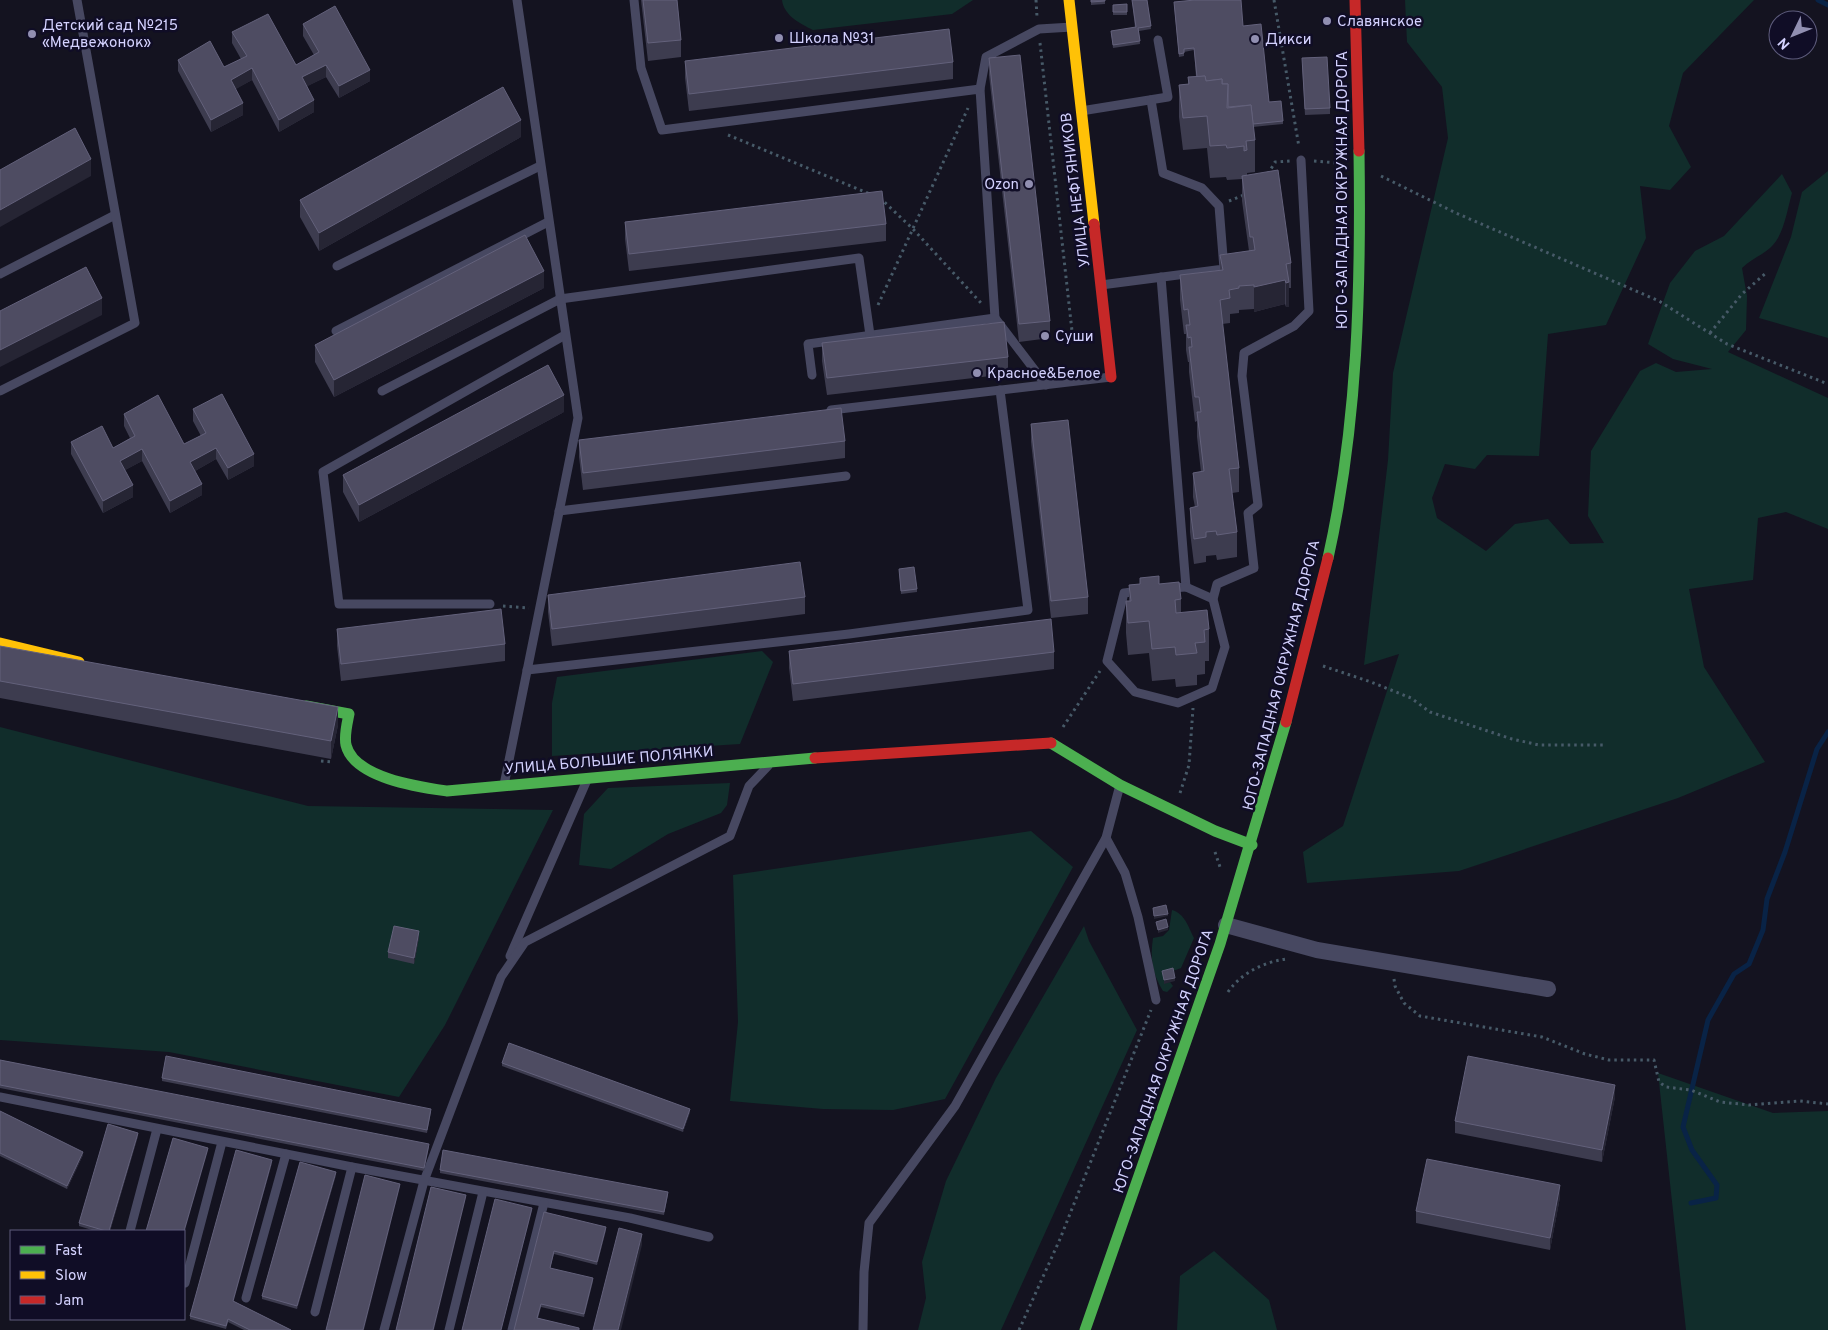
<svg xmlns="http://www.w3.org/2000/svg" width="1828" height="1330" font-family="Overpass,sans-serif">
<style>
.green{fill:#112d2b}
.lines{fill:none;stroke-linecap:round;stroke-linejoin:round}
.stream{stroke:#092346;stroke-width:5}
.path{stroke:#475a68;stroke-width:3;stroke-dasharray:2.5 4;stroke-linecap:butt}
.lane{stroke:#474861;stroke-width:9}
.street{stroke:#474861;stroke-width:16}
.fast{stroke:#4caf50;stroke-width:11}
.slow{stroke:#ffc107;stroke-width:11}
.jam{stroke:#c62828;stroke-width:11}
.wall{fill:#3d3c4f}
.shaded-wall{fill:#262534}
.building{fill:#4e4c62;stroke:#63617b}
.poi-dot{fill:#918fb1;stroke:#100d26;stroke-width:2}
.labels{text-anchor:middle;stroke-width:5;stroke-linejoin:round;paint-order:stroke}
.poi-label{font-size:15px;fill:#d4d2ff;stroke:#100d26;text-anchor:start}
.street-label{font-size:15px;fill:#d4d2ff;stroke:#100d26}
</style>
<rect width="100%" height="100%" fill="#141320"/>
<g class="green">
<path d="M782 0H973L952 14 813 30C801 24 784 16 782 0Z"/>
<path d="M1405 0H1754L1683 73 1669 126 1691 167 1670 190 1640 186 1646 238 1606 325 1548 334 1539 456 1487 455 1475 469 1445 464 1432 498 1437 518 1486 551 1515 524 1548 519 1570 544 1604 543 1588 516 1591 451 1640 371 1656 363 1676 372 1712 369 1673 359 1648 344 1670 283 1695 251 1724 236 1782 174 1792 193C1787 210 1784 236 1770 248 1761 256 1751 259 1742 268L1747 296 1746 330 1728 352 1828 398V529L1786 512 1758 518 1753 580 1689 589 1704 667 1765 762 1678 798 1459 871 1307 883 1303 852 1343 826 1399 654 1364 665 1388 460 1393 373 1448 138 1442 87 1407 42Z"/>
<polygon points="1828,171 1828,338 1759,318 1791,237 1802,192"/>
<polygon points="762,651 773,662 740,744 552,756 552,703 557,677"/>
<polygon points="0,727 308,806 553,810 445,1025 399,1097 169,1052 0,1040"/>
<polygon points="730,783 727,805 721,813 668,834 611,869 579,865 584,814 608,788"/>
<polygon points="1031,831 1073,867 945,1099 893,1110 823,1109 730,1101 738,1022 733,875"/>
<path d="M1172 910C1185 914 1188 926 1194 938L1181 968 1173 971 1164 983 1170 982 1173 986 1167 992 1163 991C1152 973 1150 958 1153 938L1163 936 1169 930Z"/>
<polygon points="1084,926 1089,941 1137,1030 1001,1330 918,1330 926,1298 922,1262 946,1181 996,1078"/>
<polygon points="1658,1073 1773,1113 1828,1111 1828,1330 1686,1330"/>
<polygon points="1214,1251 1269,1300 1277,1330 1177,1330 1180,1276"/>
</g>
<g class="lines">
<g class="stream">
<polyline points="1818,0 1828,5"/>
<polyline points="1691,1203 1716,1198 1717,1185 1692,1150 1683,1127 1708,1020 1734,974 1749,964 1763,930 1767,899 1785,852 1817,749 1828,732"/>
</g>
<g class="path">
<polyline points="1036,0 1037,17"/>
<polyline points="1274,0 1299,147"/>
<polyline points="1040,43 1073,340"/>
<polyline points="728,135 870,194"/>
<polyline points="1314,161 1337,163"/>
<polyline points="1268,174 1275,162 1290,161"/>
<polyline points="1381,176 1456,213 1659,301 1727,344 1828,384"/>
<polyline points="880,198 913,229 981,303"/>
<polyline points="1229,201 1246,194"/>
<polyline points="878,305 968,108"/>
<polyline points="1710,333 1742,294 1766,273"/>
<polyline points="503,606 529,608"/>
<polyline points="1323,666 1371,682 1411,698 1430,712 1512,739 1539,745 1606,745"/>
<polyline points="1063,727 1100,671"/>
<polyline points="321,761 332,762"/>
<polyline points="1180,793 1189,765 1193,708"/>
<polyline points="1215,852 1220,867"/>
<polyline points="1394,979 1395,986 1404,1003 1420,1016 1542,1037 1585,1054 1609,1060 1654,1060 1659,1082 1666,1087 1691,1090 1720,1102 1749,1105 1800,1101 1828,1104"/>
<path d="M1228 992C1241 973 1264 962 1286 959"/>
<polyline points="1019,1330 1060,1239 1151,1010"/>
</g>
<g class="lane">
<polyline points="634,0 641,68 662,130 980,89 995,318"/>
<polyline points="980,89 986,57 1039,29 1072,27"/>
<polyline points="1081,111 1168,97 1158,40"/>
<polyline points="337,266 540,166"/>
<polyline points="0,274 115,215"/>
<polyline points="1161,277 1186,587 1170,588"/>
<polyline points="1101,285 1224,269 1219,206 1202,188 1163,173 1151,100"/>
<polyline points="336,331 548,222"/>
<polyline points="812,375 808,344 995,318 1046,385"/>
<polyline points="0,391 135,323 77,0"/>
<polyline points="382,391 560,299 859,258 870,335"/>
<polyline points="831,410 1111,377"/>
<polyline points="559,511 846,476"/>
<polyline points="1186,587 1213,599"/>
<polyline points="1140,591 1124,593 1107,661 1135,692 1178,703 1212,688 1225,647 1213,599 1217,584 1254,568 1248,513 1258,505 1242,376 1244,353 1294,326 1309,311 1301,160"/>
<polyline points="490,604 339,604 323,472 565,335"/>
<polyline points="527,670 849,634 1028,610 1000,390"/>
<polyline points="504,785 578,418 517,0"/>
<polyline points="1106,838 1125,873 1138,917 1156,1000"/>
<polyline points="510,956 587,780"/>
<polyline points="0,1097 352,1167 630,1218 709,1237"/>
<polyline points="130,1231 157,1129"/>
<polyline points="185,1283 222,1142"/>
<polyline points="246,1298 286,1154"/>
<polyline points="315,1312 352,1167"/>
<polyline points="384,1330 424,1181 501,977 525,942 730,836 749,786 768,766"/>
<polyline points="449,1330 483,1192"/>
<polyline points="512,1330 544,1203"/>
<polyline points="863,1330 864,1272 869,1223 955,1106 1106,838 1120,785"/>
</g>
<polyline class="street" points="1226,925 1317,950 1548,989"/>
<g class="fast">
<path d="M1328 558C1358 424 1361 287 1359 151"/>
<path d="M306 706 349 714C347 724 344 735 346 745 354 778 419 787 447 791L815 758"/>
<polyline points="1051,743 1120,785 1215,831 1252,845"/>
<polyline points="1085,1330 1220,944 1286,722"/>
</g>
<g class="slow">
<polyline points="1069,0 1094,224"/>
<polyline points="0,643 79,662"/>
</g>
<g class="jam">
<polyline points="1355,0 1359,151"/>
<polyline points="1094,224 1111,377"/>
<polyline points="1286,722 1328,558"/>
<polyline points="815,758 1051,743"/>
</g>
</g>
<g class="wall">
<polygon points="641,0 677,0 681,40 681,57 648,61"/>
<polygon points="1091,0 1105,0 1105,4 1091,5"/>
<polygon points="1132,0 1147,0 1151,29 1139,31 1140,44 1113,48 1111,31 1135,28"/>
<polygon points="1127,4 1127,15 1113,15 1113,5"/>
<polygon points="1174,5 1243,26 1269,102 1283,121 1283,124 1253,127 1255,140 1255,172 1247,173 1247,175 1291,263 1291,288 1289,288 1289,307 1286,307 1285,304 1254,312 1254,309 1239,310 1239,313 1230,314 1230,323 1222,324 1239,468 1239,492 1232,493 1237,532 1237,557 1217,560 1216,555 1206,556 1206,562 1194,564 1190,532 1190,508 1195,507 1193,497 1193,473 1201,472 1197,437 1197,421 1195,422 1189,372 1189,362 1188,362 1186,350 1186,334 1184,334 1180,300 1180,275 1220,270 1220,255 1249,251 1242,201 1242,179 1227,180 1226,177 1210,178 1207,148 1183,150 1179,117 1179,85 1188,84 1188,77 1196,77 1194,50 1184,52 1184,56 1179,57"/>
<polygon points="303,24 370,81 339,98 326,77 307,86 314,112 279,132 252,80 235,89 243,115 211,132 178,71 178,60 224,67 241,59 232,43 232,32 296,65 314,55 303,36"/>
<polygon points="989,58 1050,321 1050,338 1019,342 989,75"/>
<polygon points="685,61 953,62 953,79 689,111 685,78"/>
<polygon points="1302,64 1330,108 1330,114 1305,115"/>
<polygon points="521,137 319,251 300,217 300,200"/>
<polygon points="625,222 886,224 886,241 629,271 625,239"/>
<polygon points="544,288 334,397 315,362 315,345"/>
<polygon points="822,343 1008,357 1008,374 827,395 822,361"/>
<polygon points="193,409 254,466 228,480 216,459 195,471 202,495 170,513 142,461 125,470 133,497 103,513 71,454 71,442 113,448 130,438 124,426 124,414 184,444 201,436 193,421"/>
<polygon points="564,412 359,522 343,492 343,475"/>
<polygon points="1031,424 1088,597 1088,614 1051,618 1031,442"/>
<polygon points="579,440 845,441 845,458 583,490 579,457"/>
<polygon points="899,569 917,589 917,592 901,594"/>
<polygon points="1140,578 1159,584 1181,599 1181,612 1209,629 1209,661 1205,661 1205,674 1197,675 1197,685 1176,687 1175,679 1152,681 1149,653 1128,655 1126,633 1126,601 1129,601 1129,585 1140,584"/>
<polygon points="548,595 805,597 805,614 552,646 548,612"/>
<polygon points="337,629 505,644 505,661 341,681 337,646"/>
<polygon points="0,646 338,725 331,759 0,698"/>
<polygon points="789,651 1054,652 1054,669 793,701 789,668"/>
<polygon points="419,937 414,964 388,958 388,952"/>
<polygon points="0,1060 429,1147 424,1171 0,1088"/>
<polygon points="502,1063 690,1112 683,1132 502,1066"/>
<polygon points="162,1078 431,1112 427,1133 162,1081"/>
<polygon points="1615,1097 1602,1162 1455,1133 1455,1121"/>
<polygon points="0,1111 83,1155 67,1189 0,1156"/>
<polygon points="138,1136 110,1231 95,1231 79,1226 79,1223"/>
<polygon points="272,1163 233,1301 291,1330 244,1330 228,1322 226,1329 190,1319 190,1316"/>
<polygon points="440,1170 668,1195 664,1215 440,1173"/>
<polygon points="336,1175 297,1309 262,1299 262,1296"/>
<polygon points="1560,1197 1550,1250 1416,1223 1416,1211"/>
<polygon points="544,1212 606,1230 597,1265 554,1254 550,1268 593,1281 584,1317 541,1307 538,1318 579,1330 514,1330"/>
</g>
<g class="shaded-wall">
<polygon points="326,65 326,77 302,89 302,77"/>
<polygon points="252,68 252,80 231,92 231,80"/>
<polygon points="370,70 370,81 339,98 339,86"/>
<polygon points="314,100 314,112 279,132 279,120"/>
<polygon points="243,103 243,115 211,132 211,120"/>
<polygon points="521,120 521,137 319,251 319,233"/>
<polygon points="91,159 91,176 0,227 0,210"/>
<polygon points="544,271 544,288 334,397 334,380"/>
<polygon points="1285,280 1285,304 1254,312 1254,287"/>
<polygon points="1289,282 1289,307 1286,307 1286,283"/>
<polygon points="102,298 102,315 0,367 0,350"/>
<polygon points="564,395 564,412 359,522 359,505"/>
<polygon points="216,448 216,459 190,474 190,462"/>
<polygon points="142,449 142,461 120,473 120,461"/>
<polygon points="254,454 254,466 228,480 228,468"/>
<polygon points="202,484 202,495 170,513 170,501"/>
<polygon points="133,485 133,497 103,513 103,501"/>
<polygon points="338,707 338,725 331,759 331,741"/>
<polygon points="1168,914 1168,916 1154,919 1154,916"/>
<polygon points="1168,927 1168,930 1158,933 1158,930"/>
<polygon points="419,931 419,937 414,964 414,958"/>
<polygon points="1175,978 1175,981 1164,984 1164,980"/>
<polygon points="1615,1085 1615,1097 1602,1162 1602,1150"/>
<polygon points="690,1109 690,1112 683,1132 683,1129"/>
<polygon points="138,1133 138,1136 110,1231 109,1231"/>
<polygon points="208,1148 208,1151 184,1234 184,1231"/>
<polygon points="83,1152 83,1155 67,1189 67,1186"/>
<polygon points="272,1160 272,1163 233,1304 233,1301"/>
<polygon points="336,1172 336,1175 297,1309 297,1306"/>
<polygon points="400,1184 400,1187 364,1330 363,1330"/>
<polygon points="1560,1185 1560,1197 1550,1250 1550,1238"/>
<polygon points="466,1195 466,1198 434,1330 433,1330"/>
<polygon points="532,1208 532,1211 501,1330"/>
<polygon points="606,1227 606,1230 597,1265 597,1262"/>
<polygon points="642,1234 642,1245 621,1330 618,1330"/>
<polygon points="593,1278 593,1281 584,1317 584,1314"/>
</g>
<g class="building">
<polygon points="643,0 677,0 681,40 648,43"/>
<polygon points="1091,0 1105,0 1105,1 1091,2"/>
<polygon points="1132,0 1147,0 1151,26 1138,28 1140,41 1113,45 1111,31 1136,27"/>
<polygon points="1195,0 1241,0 1243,26 1261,24 1269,102 1281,101 1283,121 1253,124 1251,105 1228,107 1228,84 1222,84 1222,79 1206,81 1205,76 1197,77 1194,48 1184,49 1184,53 1179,54 1174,2"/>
<polygon points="1127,4 1127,12 1113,12 1113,5"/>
<polygon points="335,6 370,70 339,86 326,65 302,77 314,100 279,120 252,68 231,80 243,103 211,120 178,60 210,41 224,67 247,56 232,32 268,14 296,65 319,52 303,24"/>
<polygon points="949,29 953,62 689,94 685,61"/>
<polygon points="1020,55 1050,321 1019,324 989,58"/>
<polygon points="1327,57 1330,108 1305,109 1302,58"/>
<polygon points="1205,76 1206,81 1222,79 1222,84 1228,84 1227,108 1251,105 1255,140 1246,141 1247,150 1244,151 1244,146 1227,148 1226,145 1210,146 1207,116 1183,118 1179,85 1189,84 1188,77"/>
<polygon points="503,87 521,120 319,233 300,200"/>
<polygon points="75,128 91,159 0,210 0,170"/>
<polygon points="1278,170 1291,263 1286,264 1289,282 1286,283 1285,280 1254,287 1254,285 1239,286 1239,288 1229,290 1230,298 1220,300 1239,468 1229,469 1237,532 1217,535 1216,531 1206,532 1206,537 1194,539 1190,508 1198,506 1193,473 1204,471 1197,412 1201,412 1199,397 1195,397 1189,347 1192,347 1191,337 1188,338 1186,325 1190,325 1188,309 1184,310 1180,275 1223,270 1220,255 1255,250 1253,237 1250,237 1242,176"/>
<polygon points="882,191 886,224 629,254 625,222"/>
<polygon points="525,235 544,271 334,380 315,345"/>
<polygon points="86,267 102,298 0,350 0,311"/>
<polygon points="1004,322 1008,357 827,378 822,343"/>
<polygon points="548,365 564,395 359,505 343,475"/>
<polygon points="222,394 254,454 228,468 216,448 190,462 202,484 170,501 142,449 120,461 133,485 103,501 71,442 102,426 113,448 135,436 124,414 158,395 184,444 206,433 193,409"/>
<polygon points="841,408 845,441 583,473 579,440"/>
<polygon points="1068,420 1088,597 1051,601 1031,424"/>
<polygon points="800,562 805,597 552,629 548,595"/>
<polygon points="914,567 917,589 901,591 899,569"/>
<polygon points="1159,576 1159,584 1179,582 1181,599 1175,600 1176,613 1207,610 1209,629 1204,630 1205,642 1195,643 1197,653 1176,655 1175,647 1152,649 1149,621 1128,623 1126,601 1131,601 1129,585 1140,584 1140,578"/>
<polygon points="501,609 505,644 341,664 337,629"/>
<polygon points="1051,619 1054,652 793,684 789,651"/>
<polygon points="0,646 338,707 331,741 0,681"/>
<polygon points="1166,905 1168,914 1154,916 1153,908"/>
<polygon points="1166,919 1168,927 1158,930 1156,922"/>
<polygon points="394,926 419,931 414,958 388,952"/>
<polygon points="1173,968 1175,978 1164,980 1162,971"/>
<polygon points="509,1043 690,1109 683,1129 502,1063"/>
<polygon points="166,1056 431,1109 427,1130 162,1078"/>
<polygon points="1468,1056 1615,1085 1602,1150 1455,1121"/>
<polygon points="0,1060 429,1144 424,1168 0,1085"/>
<polygon points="0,1111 83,1152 67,1186 0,1153"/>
<polygon points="108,1124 138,1133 109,1231 106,1231 79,1223"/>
<polygon points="173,1138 208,1148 184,1231 146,1231"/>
<polygon points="236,1150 272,1160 233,1301 291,1330 250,1330 228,1319 226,1326 190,1316"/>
<polygon points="443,1150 668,1192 664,1212 440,1170"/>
<polygon points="1427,1159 1560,1185 1550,1238 1416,1211"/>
<polygon points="300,1162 336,1172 297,1306 262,1296"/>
<polygon points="365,1175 400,1184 363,1330 326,1330"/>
<polygon points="431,1187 466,1195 433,1330 396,1330"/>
<polygon points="495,1199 532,1208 501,1330 462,1330"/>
<polygon points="544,1212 606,1227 597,1262 554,1251 550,1268 593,1278 584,1314 541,1304 537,1318 579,1328 579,1330 514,1330"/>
<polygon points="619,1228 642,1234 618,1330 593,1330"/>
</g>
<g class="poi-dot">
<circle cx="1327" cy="21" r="5"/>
<circle cx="32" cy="34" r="5"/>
<circle cx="779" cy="38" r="5"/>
<circle cx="1255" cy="39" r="5"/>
<circle cx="1029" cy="184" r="5"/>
<circle cx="1045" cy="336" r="5"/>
<circle cx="977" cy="373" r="5"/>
</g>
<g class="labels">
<g class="poi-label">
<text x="1337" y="26">Славянское</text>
<text x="42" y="30">Детский сад №215<tspan x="42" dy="17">«Медвежонок»</tspan></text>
<text x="789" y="43">Школа №31</text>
<text x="1265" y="44">Дикси</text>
<text x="1019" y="189" text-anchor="end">Ozon</text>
<text x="1055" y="341">Суши</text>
<text x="987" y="378">Красное&amp;Белое</text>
</g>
<g class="street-label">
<text transform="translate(1075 190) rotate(-97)" y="5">УЛИЦА НЕФТЯНИКОВ</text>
<text transform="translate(1342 190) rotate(-90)" y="5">ЮГО-ЗАПАДНАЯ ОКРУЖНАЯ ДОРОГА</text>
<text transform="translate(1281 675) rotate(-76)" y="5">ЮГО-ЗАПАДНАЯ ОКРУЖНАЯ ДОРОГА</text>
<text transform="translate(609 760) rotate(-5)" y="5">УЛИЦА БОЛЬШИЕ ПОЛЯНКИ</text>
<text transform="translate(1163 1061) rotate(-71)" y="5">ЮГО-ЗАПАДНАЯ ОКРУЖНАЯ ДОРОГА</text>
</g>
</g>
<rect x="10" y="1230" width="175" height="90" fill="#100d26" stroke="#5e5c7d"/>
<rect x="20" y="1246" width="25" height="8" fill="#4caf50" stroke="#5e5c7d"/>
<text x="55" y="1255" font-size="15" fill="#d4d2ff">Fast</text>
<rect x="20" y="1271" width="25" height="8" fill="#ffc107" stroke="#5e5c7d"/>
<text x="55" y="1280" font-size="15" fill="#d4d2ff">Slow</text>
<rect x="20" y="1296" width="25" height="8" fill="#c62828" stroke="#5e5c7d"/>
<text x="55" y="1305" font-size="15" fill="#d4d2ff">Jam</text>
<g transform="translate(1793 35) rotate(227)"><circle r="24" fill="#100d26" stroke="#5e5c7d"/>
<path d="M0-4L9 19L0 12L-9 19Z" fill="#918fb1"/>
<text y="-8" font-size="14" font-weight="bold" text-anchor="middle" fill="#d4d2ff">N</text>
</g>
</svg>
